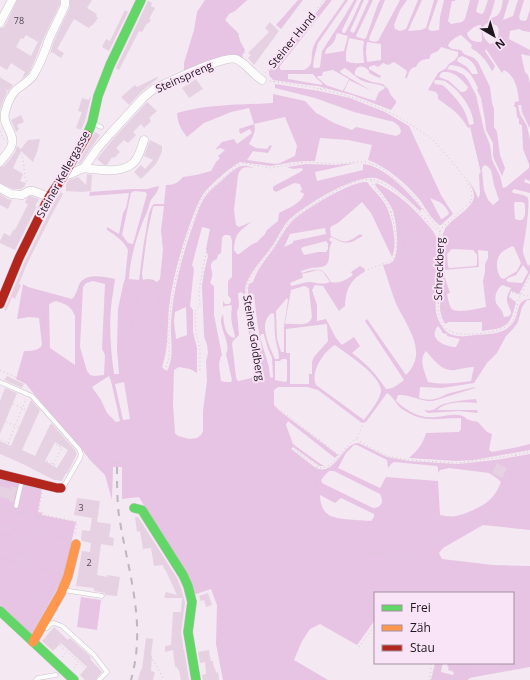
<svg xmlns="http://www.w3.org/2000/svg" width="530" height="680" font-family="'Open Sans',sans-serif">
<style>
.green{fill:#e7c4e3;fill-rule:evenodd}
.building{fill:#e6d1e3;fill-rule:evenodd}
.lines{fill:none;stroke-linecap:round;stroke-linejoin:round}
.lane-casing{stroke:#cbc2ca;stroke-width:5}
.street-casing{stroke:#cbc2ca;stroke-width:9}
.fast-casing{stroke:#cbc2ca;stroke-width:10}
.slow-casing{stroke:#cbc2ca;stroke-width:10}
.jam-casing{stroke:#cbc2ca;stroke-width:10}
.path{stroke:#d0cbcf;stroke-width:1;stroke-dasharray:1 3;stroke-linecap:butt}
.lane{stroke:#fdfcfd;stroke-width:4}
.street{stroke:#fdfcfd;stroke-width:8}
.fast{stroke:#63d668;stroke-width:9}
.slow{stroke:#ff974d;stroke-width:9}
.jam{stroke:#b3261e;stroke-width:9}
.rail{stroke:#bcb8bc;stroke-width:2;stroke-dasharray:7 7;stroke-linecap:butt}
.labels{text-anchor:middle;stroke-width:4;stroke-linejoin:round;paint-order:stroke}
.number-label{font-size:9px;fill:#524650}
.street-label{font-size:11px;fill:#1f171e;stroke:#f9e3f6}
</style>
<rect width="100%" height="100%" fill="#f4e8f2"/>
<g class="green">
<polygon points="205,0 248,0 246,1 235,11 229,14 225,20 238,33 240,41 245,50 242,56 244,59 184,73 184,63 194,30 197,12"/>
<polygon points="298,0 303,0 281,29 276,25"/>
<path d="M326 0H332L280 66V69L281 70H304C315 65 310 57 313 48 314 45 315 43 316 41L345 0H348L318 43 314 58 313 67 314 68H318L320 67 322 51 344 17 354 0H357L342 30V32L343 33H345L353 18 361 0H364L350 31 353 33 355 31 369 0H373L356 36 357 37 364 39 366 38 378 4 380 0H385L370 36 369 40C372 42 375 42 378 41L400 0H407L400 10 394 25 395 29 400 31 406 29 418 0H422L408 31 421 30 426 28 434 0H438L428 29 431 31 439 30 440 17 444 0H455V1H452L448 21 451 24 462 22 465 19 470 0H479L476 11 478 13 482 14 484 12 488 0H495L490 18C501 17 501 9 503 0H509L503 20 513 16 518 0H524L519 17 520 20 525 21 527 19 530 9V32L523 31 519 29 510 31 509 39 530 50V56L521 54 525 72 528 75 530 84V129L522 112 521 105H518L520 114 527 126 530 140V181L525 179 524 182 530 184V193L514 189 512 191 513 193C517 194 525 194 528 198 530 205 525 239 523 249V253L528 266 530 264V273L519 294 511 291 509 297 516 302C510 327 507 328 482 331V322H449L445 324 442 318 440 310 441 242C442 237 443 233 445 229 451 219 474 208 474 196 474 189 469 182 465 176L474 189 478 198 479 197 480 194 479 174 481 173 470 127 468 128C459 113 452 109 438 99V95L436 92 428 90 438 73 441 71 445 69 449 64 455 60 458 56V52L441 47 438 51 431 54 429 59C422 59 419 61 416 67L412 68 409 72 407 78H405L407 72 406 70 394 62 388 65 383 63 378 67 374 65 369 67V69L381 76 380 78C378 77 374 76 371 74 366 71 372 73 367 69 361 64 354 67 355 75L372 82 378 83 383 84 388 89 391 95 396 101V103L391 110 352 95 325 88 318 86 308 85 273 80 269 75V71L292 44ZM488 23C500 25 499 27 498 38L493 43 490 44C483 39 478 27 488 23ZM479 25H481L482 40 481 42C474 42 468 40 467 33L474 27ZM337 33 348 36 344 51 325 54C326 47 329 48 333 43 335 41 336 36 337 33ZM461 35 472 45 471 48C482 55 485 59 492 71L493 70 495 66 485 51 486 49 502 73 504 70C515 75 518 90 519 101L515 102 514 107H516L517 117 519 119V124L522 125 523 149 529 164V168L506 187 503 188 500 176 492 160 490 145 484 130 476 95 468 80 464 75 456 71 447 69 450 65C466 66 472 74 478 88L477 90 481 98 485 120 486 130 493 143V155L494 159 502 176 505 168 500 155 497 132 494 127V109L492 103 490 87 478 62 474 58 464 54 461 50 452 49 448 46C449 41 456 37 461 35ZM349 38 364 41 363 49 364 63C359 63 351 64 346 61V52ZM367 42 381 44V60L367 62 366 52ZM462 56C472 60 475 64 478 74H472L467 67 457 61 458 58ZM345 68C351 72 356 78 363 81 371 84 377 83 385 87L384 89 379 92 375 101 344 91 349 80 372 91 341 73 340 71ZM333 70 349 79 343 91 326 85 317 77 318 76H322L323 72ZM443 72C455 71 461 79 468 87 467 91 465 92 461 92L449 81 439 77 441 73ZM313 74 317 79 322 83V85L288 79V74ZM436 80C439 80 442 80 445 81 448 83 450 85 453 87 464 97 472 109 474 124L469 125C466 109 457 99 445 87L442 85 435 84 434 81ZM484 165 487 166 491 170 494 185 499 200 493 205 488 200 484 190 482 171V168ZM515 202H522L525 204C525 212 527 224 515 219L514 204ZM512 246 514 247 521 263 517 271 504 279 501 278C496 271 495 260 501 253 504 250 509 248 512 246ZM452 249 473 250 477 255V264L476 266 449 268 448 266 447 254ZM478 250 488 251V258L485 264V272L483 281 486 307C480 308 457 314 452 309 449 306 448 298 447 294L450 293 445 278 444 270 479 267ZM523 265 528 272 522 283 508 282 506 280 508 278 516 275ZM502 285 511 288C509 292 506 297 507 301 508 308 517 316 504 317 503 315 503 313 502 311 500 308 498 306 496 303 494 296 497 289 502 285Z"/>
<path d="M275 84 319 91 350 98 385 112 409 126 441 195 453 214 441 225H439C431 218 426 209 420 200 408 185 386 166 368 160L372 145 348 140 320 138 315 161H306L293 162 271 166 240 162C231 167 207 187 202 196 198 202 196 209 193 216 182 245 173 276 169 307 167 327 169 348 162 367L164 369 167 371C175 356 170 339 171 323 173 292 181 260 191 231 195 220 198 209 203 200 207 193 214 187 220 182 225 178 236 166 242 166 246 165 250 167 254 168 245 167 242 166 238 175L234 210 236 225 239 227 251 222C239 232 235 233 234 250L237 254H239L251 245 257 242 265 234 267 230 278 221 279 213C288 208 301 204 304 194L303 193 300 192 302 189 300 184 294 183 276 192 273 190C273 189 273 187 273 187 275 185 298 174 303 170L302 168 293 169 287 167 306 164 336 165 356 163 315 172 317 181 363 170V164C383 165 410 193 422 209L420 211C409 200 390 182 376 178 355 174 307 204 291 218 283 225 279 236 273 245 265 257 254 267 248 280 245 285 245 290 245 295L253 350 259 375V380H263V375L256 349 248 295V288L249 284 253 282C258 267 265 261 274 248 280 239 285 228 293 220 306 209 350 181 367 182 373 190 380 196 385 204 392 216 398 245 392 257L371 213 362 202 338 223 332 226 330 228 331 236C346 244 347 243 360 234L363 236C360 237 357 239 354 241 346 245 339 241 331 237L329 240 332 242C328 250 330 251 329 258 328 269 318 267 311 268 307 269 304 270 301 271L302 273C307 271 318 268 322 271 326 273 329 279 331 282 339 284 346 280 353 275L351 272 360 266 365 269 364 272C349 281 346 290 345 306L339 311 323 286 315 285 312 290 317 305V321L326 319 336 338 342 345 354 337 360 346 352 353C368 365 375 373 386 389 393 389 399 384 404 380L365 321 367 319 406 375C430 351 405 325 395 301 391 290 387 277 383 265 386 264 390 264 392 262 401 256 396 220 393 211 389 201 381 193 375 185L376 183C396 192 412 206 425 222 431 228 435 233 438 241 437 258 436 276 436 293 436 299 435 306 436 312 437 319 442 328 448 333 456 338 466 336 475 335 487 334 501 335 510 326 522 316 513 300 530 299V300H527L522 307 518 322 513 329 506 336 497 353 487 363 474 383 442 388 420 387 419 398C434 402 437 398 450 393 458 391 467 389 475 387V388L433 401C421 402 410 394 398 395L396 401C407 411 420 419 436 417 443 417 450 414 458 415 463 415 465 418 469 420 471 421 475 421 478 422L487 432 492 434 489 450 492 452 518 447 530 444V450L474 460 457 461 409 458C417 451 423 444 426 433L459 432 461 429V418C437 418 424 424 402 409 396 405 394 397 387 393L366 422 362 423 318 390 307 387H278L274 390V405L281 412 338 455 335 458 288 421 286 425 293 444 319 463 324 466H320L318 465 293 447 291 449 316 468C336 477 342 442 359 443L387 457 409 461 457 464 495 460 530 454V530L483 525 443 548 439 553 442 559 493 565 530 566V667L469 678 468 680H431L435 663H443L441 672 453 675 454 672 448 670 449 667 447 666 448 664 445 663H513V593H375V620L357 645 320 624 310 629 302 641 294 660 328 680H223L216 644 217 605 211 589 193 595 172 554 139 497 122 499V467H113L112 500 105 475 90 460 80 447 34 394 26 384 16 379 24 351C30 351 39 351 42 345L39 318 29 317 17 319 23 284 28 287 72 299C76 295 77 290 79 285 85 272 104 277 115 279 114 288 112 297 111 307 109 328 111 353 114 374H119L117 349 118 309 123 285 125 279 128 250C124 241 115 235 107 230V227L119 234 123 213 126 208 129 193 89 196 90 192 131 189H147L159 186C157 194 155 194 151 200 149 203 149 208 147 212 138 232 130 257 129 279L139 280 143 248 149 213 152 206 154 204H164L166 185C174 185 178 183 183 177L196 175 211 171 216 162 220 158 218 156 225 150 220 148 215 150 222 142 234 139 237 144 252 133 250 129 240 134 239 129 254 124 249 108 231 112 204 123 187 137C180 128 178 124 177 113 208 104 240 105 273 103V94L305 101 316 113 322 116 334 123 352 130 356 127 396 136 400 134 401 131 399 126 394 122 354 112 315 98 275 88ZM285 117 297 146 295 156 280 163 276 164 247 160 253 151 268 153 272 146 270 145 267 149 256 148 249 144C252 138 257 131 254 124ZM134 191 145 192 147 194 133 244 128 243 122 235 131 193ZM430 198C440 202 444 203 449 213L448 215 442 219H441ZM155 206H164L161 230 163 250 160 279 157 282C152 279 149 278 143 280L142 274 147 235 153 207ZM202 227 210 229 206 249 208 256 204 272 202 286 204 336 207 345 208 353 206 361 207 381 203 411V431L201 435 197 438 190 439 178 436 175 433 173 404 174 370 179 367 190 369 197 373V348L193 332V310L190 306 194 269 192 265ZM325 228 326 234 293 241V243L284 247 290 234ZM224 235H229L231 237 232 241V277L228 281V295L231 299V301L229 304H225L223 301V307L225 306 231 305 232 307C230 318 232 325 235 336L234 338C224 335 224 322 223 314 222 316 221 318 221 321 221 331 231 344 226 354L232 380 231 382H225L221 381C220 372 217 362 222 355L214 315V286L212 285 210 282C217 272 204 264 217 259L218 255 221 253 222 238ZM326 241 328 244V249L326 252H318L304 255 301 249 303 247ZM318 270 323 272 330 282C321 285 319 283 310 282 304 282 297 285 291 286L290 283 302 278 303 277 302 274ZM93 281 105 284 102 349 105 355 104 375 94 376 90 375 87 371 80 347 83 287 86 283ZM304 286 307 287 309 289 312 317C309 328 295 323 286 324L285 323 291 290ZM240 292 243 293 252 355 255 370 254 373 251 378 239 381 237 380 236 377 232 343 233 341 239 335 237 312 239 306 238 294ZM252 293 254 295C256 313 258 331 262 349L260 352 257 350 250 296V294ZM287 298 288 300 284 326V352H281L277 339 276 311ZM56 301C67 305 70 305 75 316V365L50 348 49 305 51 303ZM186 307 187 335 176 339 174 321 175 312ZM272 313 274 314C275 323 274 333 276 342 277 347 279 352 279 358L278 359H275C270 347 257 323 272 313ZM327 324 328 341 314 357 312 362V374H309V384H290V353H286V329ZM438 326 442 331V333L447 334V336L460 339 456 347C445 347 427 339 438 326ZM261 334H264V335L268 349 272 358 273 377 272 378 270 377 269 367 260 337ZM335 345C347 354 380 375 381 390 381 399 369 413 364 420L316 385C310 372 324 351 335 345ZM426 351C434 360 442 372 455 370 462 369 467 367 474 367L471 381C457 383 443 385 428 382 425 372 418 360 426 351ZM282 359H286L287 360V381L285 382 275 380V361H280ZM109 376 111 381 120 421 116 422 107 413 101 400 92 387ZM124 382 130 419 123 420 115 384ZM354 445H357L387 460 388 468 391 464 394 462 437 466 438 468V473L440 470 449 468 489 473 498 479 501 482C495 498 487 504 471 511 466 513 461 515 456 516 451 517 445 516 440 515L438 481 386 477 380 488 338 468 346 453ZM329 471H334L380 494C384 501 382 508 373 508L322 483 321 480 325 475ZM320 495 335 503 341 498 374 514V517L371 521C361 520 337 520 329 515 322 511 320 502 320 495Z"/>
<path d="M476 399 477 403C464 402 447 401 437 410H477L478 413 459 411 428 413 424 410C437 412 434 407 444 404 454 401 466 400 476 399Z"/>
<polygon points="0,479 42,488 38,512 42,513 42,515 76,522 71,544 68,569 31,636 0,605"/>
<polygon points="81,597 101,600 97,630 77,627"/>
</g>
<g class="building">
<path d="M17 0H60V4L44 37 35 60 29 73 22 79 25 72 11 63 7 70 0 66V28H3L5 26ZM26 35 38 42 31 56 16 47 21 38 23 39Z"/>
<polygon points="70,0 92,0 87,8 97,14 96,16 98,18 92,26 91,25 89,28 74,19 57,49 64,53 61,58 52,52 50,54 54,41 70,7"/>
<polygon points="148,1 152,3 151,6 155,8 149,19 151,20 148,24 147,23 142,32 139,31 119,70 116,68"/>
<polygon points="125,10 128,12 109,51 102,47 106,39 110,41"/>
<polygon points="270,22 279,31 254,65 248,58 251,55 248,53 269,32 265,28"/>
<polygon points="0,76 1,78 13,85 8,91 5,88 7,92 4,99 0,110"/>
<polygon points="157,77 158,78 140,93 129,105 121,97 135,85 137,87"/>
<polygon points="196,79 203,89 189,98 182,88"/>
<polygon points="90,97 91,97 85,121 81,130 76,128 82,112 78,111 82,98 89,100"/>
<polygon points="147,102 157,111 149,118 151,121 144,128 141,124 133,132 136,135 128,143 124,140 116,148 120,152 114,158 112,157 107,165 104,165 97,159 114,138"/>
<polygon points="21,115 24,122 17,125 19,129 16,132 11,120"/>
<polygon points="95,132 100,135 96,141 80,164 78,164"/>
<polygon points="40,139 38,149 33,162 21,151 13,168 23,174 20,181 26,183 24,187 21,189 13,189 0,183 0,167 4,166 10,159 15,152 17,146 21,149 28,140"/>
<polygon points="150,140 162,146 162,152 156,164 141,179 134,172 141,165 145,169 153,160 144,156"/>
<polygon points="87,174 92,175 91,190 92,191 82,192 66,191 66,184 69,180 78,177 86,185"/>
<polygon points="61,192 63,194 51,216 26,266 19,284 21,285 15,299 12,297 6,311 4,310 6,307 25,261 55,201"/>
<polygon points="0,194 8,199 12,200 8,209 0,205"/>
<polygon points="30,196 39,199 35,206 37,206 15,250 0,243 0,241 4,233 10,236 14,229 15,230 28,204 25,203 27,198"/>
<polygon points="7,376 24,384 22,388 4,380"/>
<polygon points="5,388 17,393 0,434 0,401"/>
<path d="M31 400 40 410 22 450 35 456 51 423 75 450 77 454 67 474 66 473 62 481 54 480 23 464 0 454V441L11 446ZM55 442 68 450 57 468 45 461Z"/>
<polygon points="497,463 507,468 502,478 492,473"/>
<polygon points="0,486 11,489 11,486 17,488 13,502 9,501 9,499 0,497"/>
<polygon points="77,498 100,501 97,522 111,524 109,537 114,538 113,546 101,544 97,575 107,577 107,575 120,577 117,596 105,595 105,593 94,591 94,588 76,586 82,551 90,552 91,543 82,541 81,539 82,530 90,531 92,518 74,515"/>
<polygon points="135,517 138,517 177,578 181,588 185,602 181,633 183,645 183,649 184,649 189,680 181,680 179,670 178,670 177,667 175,667 173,650 165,652 165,646 171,645 173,612 181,612 182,598 164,598 166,592 177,595 165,569 164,569 163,565 154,566 151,548 143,549 140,531 137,532"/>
<polygon points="208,593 212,605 206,607 204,600 201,601 199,596"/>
<polygon points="54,627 68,640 70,638 91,657 90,659 102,672 97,678 96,680 85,680 80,675 87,667 61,643 53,651 42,641"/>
<polygon points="146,638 153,639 151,655 152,656 151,671 155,672 153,680 138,680 141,669 142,669"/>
<polygon points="209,650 211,661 213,661 214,668 215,668 216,673 218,672 219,680 203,680 202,675 206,674 205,662 200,663 198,652"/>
</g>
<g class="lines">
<g class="lane-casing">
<g id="lane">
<polyline points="92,123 101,127"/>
<polyline points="0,382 32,396 79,449 81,454 80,458 64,486 62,487"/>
<polyline points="16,506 22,480"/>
<polyline points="63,590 102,596"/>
<polyline points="47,628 50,624 54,623 62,626 94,655 107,672 99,680"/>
<polyline points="36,680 38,678 56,675"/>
</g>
</g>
<g class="street-casing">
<g id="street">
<polyline points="0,23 12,0"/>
<path d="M0 162C4 157 11 150 12 144 15 132 0 124 6 109 8 102 11 95 16 90 22 85 28 82 33 76 40 64 45 52 49 39 54 28 60 17 65 5V0"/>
<path d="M84 168C100 170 128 175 137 158 140 153 142 146 144 140"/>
<path d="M63 177 84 168 97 149 110 134 144 97 154 89 158 87C172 81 224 55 236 59 245 62 253 75 262 80"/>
<polyline points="0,188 11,194 22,195 29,191 33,191 49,197"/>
</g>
</g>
<g class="fast-casing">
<g id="fast">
<polyline points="87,135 92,123 98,96 110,65 141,0"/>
<polyline points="134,508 142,510 183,575 188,586 192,602 188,632 196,680"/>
<polyline points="0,611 74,680"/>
</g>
</g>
<g class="slow-casing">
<polyline id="slow" points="33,642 61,593 68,576 76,544"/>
</g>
<g class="jam-casing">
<g id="jam">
<polyline points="0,304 19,258 49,197 63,177 87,135"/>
<polyline points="0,474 57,488 61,488"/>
</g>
</g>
<g class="path">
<polyline points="220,0 225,15 225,20 228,24 238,33 240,45 245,53"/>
<polyline points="265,73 291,43 324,0"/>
<path d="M270 81C318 87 366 96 408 123 416 128 425 134 433 140 442 149 450 160 459 170 465 179 476 191 470 202L442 228 440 232 438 311C440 319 442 327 450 331 460 338 501 333 510 324 516 318 516 309 518 301 521 293 526 284 530 276"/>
<polyline points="274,82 274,80 270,76 274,75 316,71 344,66 366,64 394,60 413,56 438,46 449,40 460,30 472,23 481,21 517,23 530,26"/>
<polyline points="320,89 328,88 342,91 344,90"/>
<polyline points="0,131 4,140"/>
<path d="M17 151C25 155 23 167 25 175 25 178 26 181 27 184"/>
<path d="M477 201C484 218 491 234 494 251 496 260 492 271 497 279 501 285 508 284 513 288L512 292 521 295 530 296"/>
<path d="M470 202C476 202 480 200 481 194V171L474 139 475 115 474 109 471 102"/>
<polyline points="391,212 403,227 417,265"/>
<polyline points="398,222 401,232 406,255"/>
<path d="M440 232C430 226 426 220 418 211 407 200 390 184 374 180 356 176 325 197 310 206 304 211 296 215 291 220 283 228 280 237 274 246 264 262 246 275 246 295L254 349 261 375V391L262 412 265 419 291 448 320 468C337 467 343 446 356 439L366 445 387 456 409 460 457 463 495 458 530 452"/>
<path d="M364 271 391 261C394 259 395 256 396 253 398 240 393 214 387 204 382 195 374 189 371 180"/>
<polyline points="438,303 450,312 454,314 486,314"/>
<path d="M28 353 38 351 43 346C43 337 41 301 52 299 57 297 65 302 70 303 81 298 76 283 86 279 93 276 108 277 111 284 114 291 110 301 109 308 107 330 110 352 113 373L115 378 119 381 125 379 129 375 131 369 130 341 131 325 136 308 139 288 143 283 148 280 153 281 156 284 158 294 163 337 168 342"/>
<polyline points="166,367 169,358 169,324 171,305 175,282 185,242 202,198 206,193 232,170 237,165 243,163 270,168 293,164 306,162 336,164 356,162 368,162 375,165 383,169 411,193 440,231"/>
<polyline points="0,370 26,382 38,390 49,407"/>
<polyline points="200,370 200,350 196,332 195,311 200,305 199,292 203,267 215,217 217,198 220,192 231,173 231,170"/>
<path d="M262 398C268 401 269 407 271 413H275L282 411 339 455"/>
<polyline points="13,404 26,410"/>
<polyline points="48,404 56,406 57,402 61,400 65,402 68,399 71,393 79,387 88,383 97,381 112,373"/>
<polyline points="6,422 18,427"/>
<polyline points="357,438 363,424"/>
<polyline points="1,440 10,444"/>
<polyline points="8,443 26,399"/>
<polyline points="59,446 62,440"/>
<polyline points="87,453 91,459 106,473 109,471 112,463 124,462 126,464 128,492 135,498"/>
<polyline points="47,461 57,466"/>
<polyline points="53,464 62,448 55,444"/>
<polyline points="317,467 315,483 319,492"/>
<polyline points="42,493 39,508 44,515 77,522 75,535"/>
<polyline points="0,509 45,518 41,534 0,525"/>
<polyline points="485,525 502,495 510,478 516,454"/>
<polyline points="43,526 71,532 70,536"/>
<polyline points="0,534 66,548"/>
<polyline points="42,534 68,539"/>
<polyline points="0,549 62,563"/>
<polyline points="0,558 60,573"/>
<polyline points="0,571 46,598"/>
<polyline points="0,598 3,602"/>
<path d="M375 598C371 596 365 594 361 591 350 581 353 561 366 555 379 549 389 558 402 556 418 554 433 543 447 536 457 531 468 528 478 523 483 519 488 515 493 512"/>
<polyline points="1,599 13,579 20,563"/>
<polyline points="30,627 56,581"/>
<polyline points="60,645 85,668"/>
<polyline points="359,647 375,625"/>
<polyline points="62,657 67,652"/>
<polyline points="152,660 154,661 164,680"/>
<polyline points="462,663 470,680"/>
<path d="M285 667C283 661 284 657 291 655"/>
<polyline points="74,668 78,663"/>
<polyline points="446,676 454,678 454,680"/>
<polyline points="430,677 431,663"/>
<polyline points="284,680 282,677 284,670 286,668 316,680"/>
<polyline points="430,680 435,675 440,663"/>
</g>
<use href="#lane" class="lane"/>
<use href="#street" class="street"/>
<use href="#fast" class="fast"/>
<use href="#slow" class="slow"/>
<use href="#jam" class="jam"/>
<path class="rail" d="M117 467C117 483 117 500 119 516 128 572 147 623 131 680"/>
</g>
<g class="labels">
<g class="number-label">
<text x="19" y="24">78</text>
<text x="81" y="511">3</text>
<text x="89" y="566">2</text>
</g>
<g class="street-label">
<text transform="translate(292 40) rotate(-51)" y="4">Steiner Hund</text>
<text transform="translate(184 77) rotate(-24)" y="4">Steinspreng</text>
<text transform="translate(63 174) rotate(-61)" y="4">Steiner Kellergasse</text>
<text transform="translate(439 269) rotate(-88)" y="4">Schreckberg</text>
<text transform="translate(254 338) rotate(81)" y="4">Steiner Goldberg</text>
</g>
</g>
<rect x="374" y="592" width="140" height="72" fill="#f9e3f6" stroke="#a291a0"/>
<rect x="382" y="605" width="20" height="6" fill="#63d668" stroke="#a291a0"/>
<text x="410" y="612" font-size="12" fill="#1f171e">Frei</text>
<rect x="382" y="625" width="20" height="6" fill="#ff974d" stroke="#a291a0"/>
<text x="410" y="632" font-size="12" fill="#1f171e">Zäh</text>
<rect x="382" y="645" width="20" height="6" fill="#b3261e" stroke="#a291a0"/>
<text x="410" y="652" font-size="12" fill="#1f171e">Stau</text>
<g transform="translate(494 36) rotate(142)" stroke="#f9e3f6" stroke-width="3" paint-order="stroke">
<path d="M0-3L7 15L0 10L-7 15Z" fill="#1f171e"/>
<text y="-6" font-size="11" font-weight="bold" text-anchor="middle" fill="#1f171e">N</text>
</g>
</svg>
